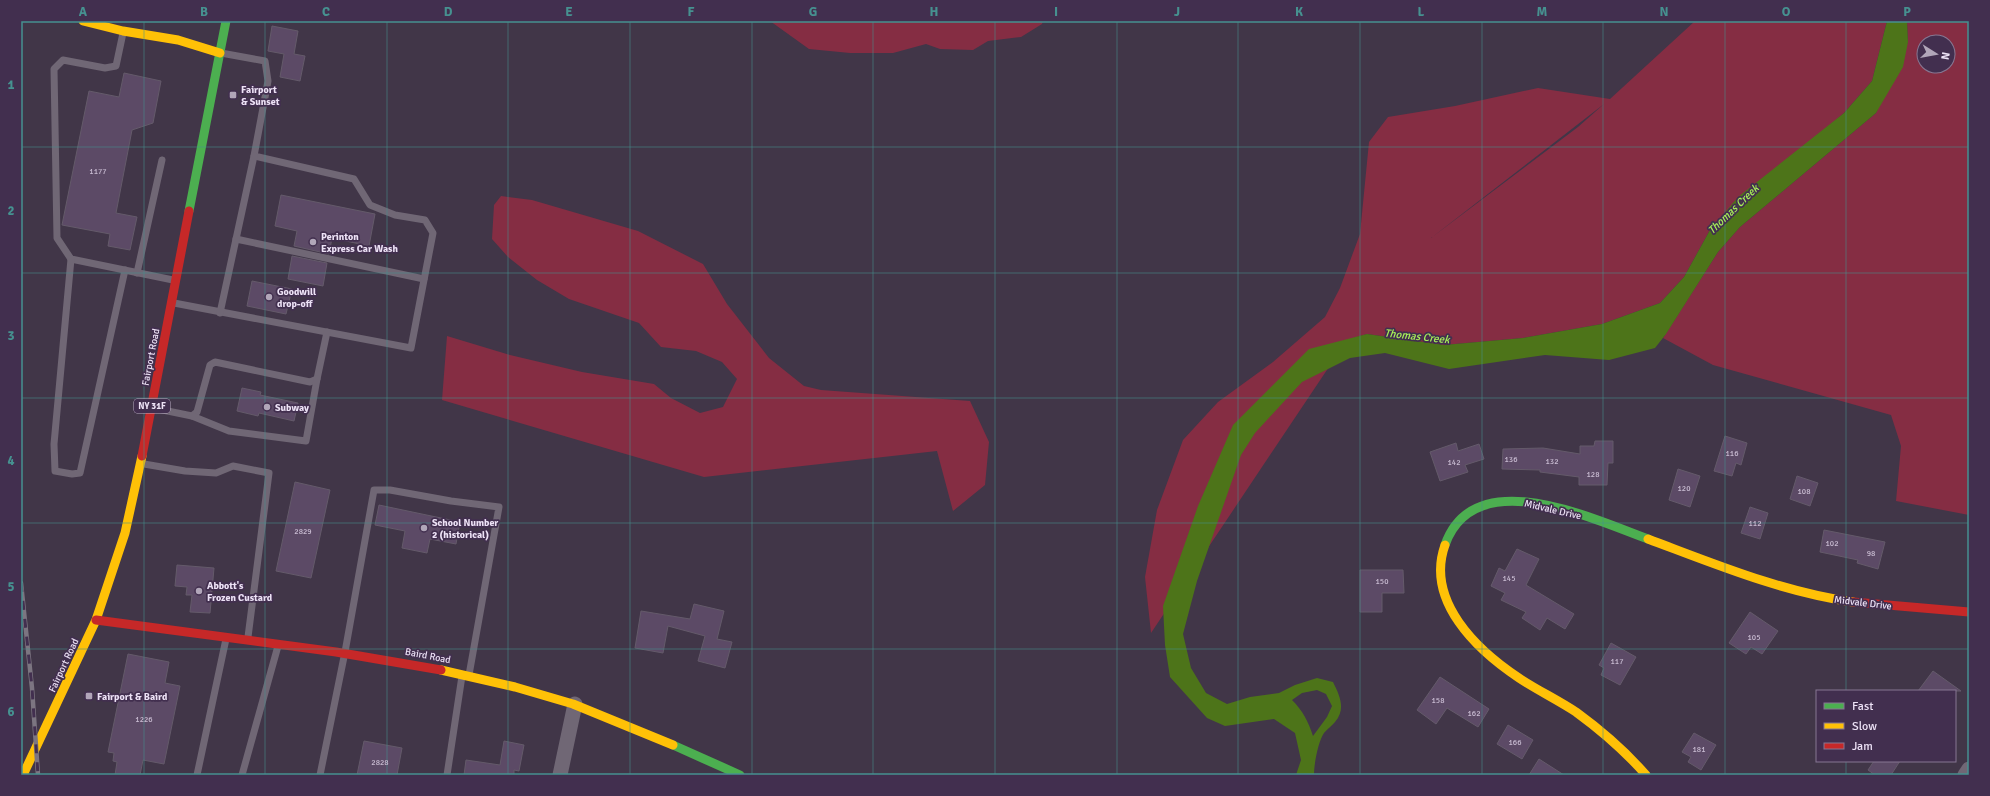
<svg xmlns="http://www.w3.org/2000/svg" width="1990" height="796" font-family="Signika,sans-serif">
<style>
.green{fill:#852d43;fill-rule:evenodd}
.water{fill:#4d7419;fill-rule:evenodd}
.building{fill:#5c4a66;stroke:#645a6a}
.lines{fill:none;stroke-linecap:round;stroke-linejoin:round}
.lane{stroke:#706775;stroke-width:7}
.street{stroke:#706775;stroke-width:15}
.fast{stroke:#4caf50;stroke-width:9}
.slow{stroke:#ffc107;stroke-width:9}
.jam{stroke:#c62828;stroke-width:9}
.rail-casing{stroke:#7c7581;stroke-width:4.5}
.rail{stroke:#422f4f;stroke-width:3;stroke-dasharray:9;stroke-linecap:butt}
.grid{fill:none;stroke:#469190;stroke-width:1;stroke-opacity:0.55}
.poi-dot{fill:#b1a6b9;stroke:#422f4f;stroke-width:1.5}
.labels{text-anchor:middle;stroke-width:3.5;stroke-linejoin:round;paint-order:stroke}
.number-label{font-size:8px;fill:#c9bcd2}
.shield{fill:#422f4f;stroke:#baacc4;stroke-width:1}
.shield-label{font-size:9px;font-weight:bold;fill:#ede2f6}
.poi-label{font-size:10px;font-weight:bold;fill:#ede2f6;stroke:#422f4f;text-anchor:start}
.street-label{font-size:10px;fill:#ede2f6;stroke:#422f4f}
.water-label{font-size:11px;font-style:italic;fill:#a9f358;stroke:#422f4f}
.neatline{fill:none;stroke:#469190;stroke-width:1.5}
.grid-label{font-size:13px;text-anchor:middle;font-weight:bold;fill:#469190}
</style>
<rect width="100%" height="100%" fill="#413648"/>
<g class="green">
<polygon points="770,21 1043,21 1042,24 1021,37 988,41 973,50 940,49 926,44 893,53 850,53 809,49"/>
<path d="M1695 21H1887L1872 81 1844 113 1710 230 1684 277 1660 303 1602 324 1523 338 1444 345 1367 334 1347 340 1151 633 1145 577 1157 510 1183 440 1218 402 1273 362 1325 317 1340 288 1360 234 1369 142 1388 117 1455 106 1538 88 1610 99ZM1604 104 1578 127 1431 238Z"/>
<path d="M1907 21H1969V515L1896 501 1901 446 1891 415 1713 365 1663 338 1718 252 1740 227 1876 113 1908 42ZM1924 42H1948V66H1924Z"/>
<polygon points="501,196 532,200 638,231 703,264 727,304 769,358 804,386 821,390 970,401 989,442 985,485 953,511 937,451 704,477 442,400 447,336 510,355 582,372 654,384 671,398 700,413 723,407 737,379 722,362 696,351 661,347 639,323 569,299 537,280 508,257 492,239 494,205"/>
</g>
<path class="water" d="M1887 21H1907L1908 42 1903 67 1876 113 1740 227 1718 252 1666 334 1655 348 1609 360 1545 355 1449 369 1385 353 1350 358 1302 382 1255 433 1241 455 1197 581 1183 634 1191 668 1206 693 1227 704 1250 697 1279 693 1295 685 1317 678 1333 682C1340 696 1346 709 1335 722 1332 726 1327 729 1324 733 1318 742 1314 764 1314 775H1296L1301 760 1295 733 1274 719 1225 726 1207 718 1170 677 1165 645 1163 606 1198 506 1233 425 1309 349 1367 334 1444 345 1523 338 1602 324 1660 303 1684 277 1710 230 1738 197 1844 113 1872 81ZM1317 690 1326 694 1332 706 1327 717 1313 736C1308 721 1303 711 1292 700L1302 693Z"/>
<g class="building">
<polygon points="272,26 298,31 294,54 305,56 300,81 280,77 284,54 268,51"/>
<polygon points="124,73 161,81 153,123 132,130 116,213 137,217 130,250 108,246 110,234 62,225 89,91 119,97"/>
<polygon points="281,195 375,214 369,246 332,238 329,254 294,246 297,231 275,226"/>
<polygon points="292,256 327,263 323,286 288,279"/>
<polygon points="252,281 292,289 286,314 247,306"/>
<polygon points="242,388 261,392 260,395 298,403 294,421 259,413 258,416 237,411"/>
<polygon points="1725,436 1747,443 1741,465 1736,463 1732,476 1714,471"/>
<polygon points="1595,441 1613,441 1613,463 1608,463 1607,485 1579,485 1579,477 1540,472 1540,470 1502,469 1503,449 1543,448 1580,454 1580,446 1594,446"/>
<polygon points="1456,443 1458,451 1479,444 1484,459 1465,465 1468,472 1440,481 1430,452"/>
<polygon points="1678,469 1700,476 1690,507 1669,500"/>
<polygon points="1797,476 1818,483 1810,506 1790,499"/>
<polygon points="295,482 330,490 311,578 276,571"/>
<polygon points="379,505 460,522 456,544 430,539 427,553 402,548 405,531 375,525"/>
<polygon points="1750,507 1768,513 1760,539 1741,533"/>
<polygon points="1824,530 1885,542 1878,569 1857,563 1858,560 1820,552"/>
<polygon points="1517,549 1539,559 1526,585 1574,614 1565,629 1547,618 1540,630 1522,618 1526,612 1501,600 1505,593 1491,586 1499,568 1505,571"/>
<polygon points="177,565 214,568 210,613 190,612 192,595 186,595 187,587 175,586"/>
<polygon points="1360,570 1403,570 1404,593 1382,593 1382,612 1360,612"/>
<polygon points="694,604 724,611 717,639 732,642 725,668 698,661 705,636 668,626 663,653 635,648 641,611 690,619"/>
<polygon points="1750,612 1778,631 1762,654 1751,647 1746,654 1729,643"/>
<polygon points="1611,643 1636,657 1620,685 1601,675 1604,668 1599,665"/>
<polygon points="128,654 169,662 165,683 180,686 164,764 143,760 140,775 115,775 117,762 113,761 114,753 108,752"/>
<polygon points="1933,671 1961,691 1918,691"/>
<polygon points="1440,677 1489,709 1478,727 1447,708 1436,724 1417,710"/>
<polygon points="1508,725 1533,740 1522,759 1497,744"/>
<polygon points="1694,733 1716,745 1701,770 1688,762 1691,757 1682,752"/>
<polygon points="364,741 402,748 397,775 357,775"/>
<polygon points="504,741 524,745 519,771 514,770 514,775 464,775 466,760 500,765"/>
<polygon points="1539,759 1564,775 1529,775"/>
<polygon points="1874,761 1900,761 1891,775 1875,775 1868,770"/>
</g>
<g class="lines">
<g class="lane">
<polyline points="123,33 116,66 105,68 63,60 54,69 57,238 71,259 173,280"/>
<polyline points="236,239 424,279"/>
<polyline points="71,259 54,444 55,471 72,474 80,473 125,270"/>
<polyline points="137,273 162,160"/>
<polyline points="174,303 411,348 433,233 425,220 395,215 370,205 354,179 254,156 268,81 265,61 221,53"/>
<polyline points="220,313 254,156"/>
<polyline points="153,408 192,416 197,412 210,365 215,362 310,382 317,379 327,332"/>
<polyline points="192,416 229,431 306,441 317,379"/>
<polyline points="144,464 185,471 216,473 233,466 269,473 248,637"/>
<polyline points="197,775 226,639"/>
<polyline points="242,775 278,646"/>
<polyline points="320,775 345,652 374,490 390,490 451,501 499,507 469,675"/>
<polyline points="447,775 462,676"/>
</g>
<g class="street">
<polyline points="560,775 575,704"/>
<polyline points="1965,775 1969,769"/>
</g>
<g class="fast">
<polyline points="189,211 226,21"/>
<path d="M1445 545C1474 462 1593 519 1648 539"/>
<polyline points="673,745 740,775"/>
</g>
<g class="slow">
<polyline points="83,21 123,31 178,40 220,53"/>
<path d="M1648 539C1715 564 1782 592 1853 602"/>
<path d="M1445 545C1425 601 1477 650 1519 678 1537 690 1558 700 1576 712 1602 731 1625 751 1646 775"/>
<polyline points="441,670 515,687 573,704 673,745"/>
<polyline points="23,775 96,620 125,533 142,456"/>
</g>
<g class="jam">
<polyline points="142,456 189,211"/>
<polyline points="1853,602 1969,612"/>
<polyline points="96,620 336,652 441,670"/>
</g>
<g class="rail-casing">
<polyline id="rail" points="21,583 32,688 38,775"/>
</g>
<use href="#rail" class="rail"/>
</g>
<path class="grid" d="M144 21V775M265 21V775M387 21V775M508 21V775M630 21V775M752 21V775M873 21V775M995 21V775M1117 21V775M1238 21V775M1360 21V775M1482 21V775M1603 21V775M1725 21V775M1846 21V691M21 147H1969M21 273H1969M21 398H1969M21 523H1969M21 649H1969M1846 761V775"/>
<g class="poi-dot">
<rect x="229" y="91" width="8" height="8" rx="2"/>
<circle cx="313" cy="242" r="4"/>
<circle cx="269" cy="297" r="4"/>
<circle cx="267" cy="407" r="4"/>
<circle cx="424" cy="528" r="4"/>
<circle cx="199" cy="591" r="4"/>
<rect x="85" y="692" width="8" height="8" rx="2"/>
</g>
<g class="labels">
<g class="number-label">
<text x="98" y="174">1177</text>
<text x="1732" y="456">116</text>
<text x="1511" y="462">136</text>
<text x="1552" y="464">132</text>
<text x="1454" y="465">142</text>
<text x="1593" y="477">128</text>
<text x="1684" y="491">120</text>
<text x="1804" y="494">108</text>
<text x="1755" y="526">112</text>
<text x="303" y="534">2829</text>
<text x="1832" y="546">102</text>
<text x="1871" y="556">98</text>
<text x="1509" y="581">145</text>
<text x="1382" y="584">150</text>
<text x="1754" y="640">105</text>
<text x="1617" y="664">117</text>
<text x="1438" y="703">158</text>
<text x="1474" y="716">162</text>
<text x="144" y="722">1226</text>
<text x="1515" y="745">166</text>
<text x="1699" y="752">181</text>
<text x="380" y="765">2828</text>
</g>
<rect class="shield" x="134" y="399" width="36" height="14" rx="3"/>
<g class="shield-label">
<text x="152" y="409">NY 31F</text>
</g>
<g class="poi-label">
<text x="241" y="93">Fairport<tspan x="241" dy="12">&amp; Sunset</tspan></text>
<text x="321" y="240">Perinton<tspan x="321" dy="12">Express Car Wash</tspan></text>
<text x="277" y="295">Goodwill<tspan x="277" dy="12">drop-off</tspan></text>
<text x="275" y="411">Subway</text>
<text x="432" y="526">School Number<tspan x="432" dy="12">2 (historical)</tspan></text>
<text x="207" y="589">Abbott's<tspan x="207" dy="12">Frozen Custard</tspan></text>
<text x="97" y="700">Fairport &amp; Baird</text>
</g>
<g class="street-label">
<text transform="translate(150 357) rotate(-79)" y="4">Fairport Road</text>
<text transform="translate(1553 509) rotate(13)" y="4">Midvale Drive</text>
<text transform="translate(1863 602) rotate(7)" y="4">Midvale Drive</text>
<text transform="translate(428 655) rotate(11)" y="4">Baird Road</text>
<text transform="translate(63 665) rotate(-65)" y="4">Fairport Road</text>
</g>
<g class="water-label">
<text transform="translate(1733 209) rotate(-44)" y="4">Thomas Creek</text>
<text transform="translate(1417 336) rotate(6)" y="4">Thomas Creek</text>
</g>
</g>
<rect width="1990" height="796" fill="none" stroke="#422f4f" stroke-width="44"/>
<rect x="1816" y="690" width="140" height="72" fill="#422f4f" stroke="#867792"/>
<rect x="1824" y="703" width="20" height="6" fill="#4caf50" stroke="#867792"/>
<text x="1852" y="710" font-size="12" fill="#ede2f6">Fast</text>
<rect x="1824" y="723" width="20" height="6" fill="#ffc107" stroke="#867792"/>
<text x="1852" y="730" font-size="12" fill="#ede2f6">Slow</text>
<rect x="1824" y="743" width="20" height="6" fill="#c62828" stroke="#867792"/>
<text x="1852" y="750" font-size="12" fill="#ede2f6">Jam</text>
<g transform="translate(1936 54) rotate(101)"><circle r="19" fill="#422f4f" stroke="#867792"/>
<path d="M0-3L7 15L0 10L-7 15Z" fill="#b1a6b9"/>
<text y="-6" font-size="11" font-weight="bold" text-anchor="middle" fill="#ede2f6">N</text>
</g>
<rect x="22" y="22" width="1946" height="752" class="neatline"/>
<g class="grid-label">
<text x="83" y="16">A</text>
<text x="204" y="16">B</text>
<text x="326" y="16">C</text>
<text x="448" y="16">D</text>
<text x="569" y="16">E</text>
<text x="691" y="16">F</text>
<text x="813" y="16">G</text>
<text x="934" y="16">H</text>
<text x="1056" y="16">I</text>
<text x="1177" y="16">J</text>
<text x="1299" y="16">K</text>
<text x="1421" y="16">L</text>
<text x="1542" y="16">M</text>
<text x="1664" y="16">N</text>
<text x="1786" y="16">O</text>
<text x="1907" y="16">P</text>
<text x="11" y="89">1</text>
<text x="11" y="215">2</text>
<text x="11" y="340">3</text>
<text x="11" y="465">4</text>
<text x="11" y="591">5</text>
<text x="11" y="716">6</text>
</g>
</svg>
